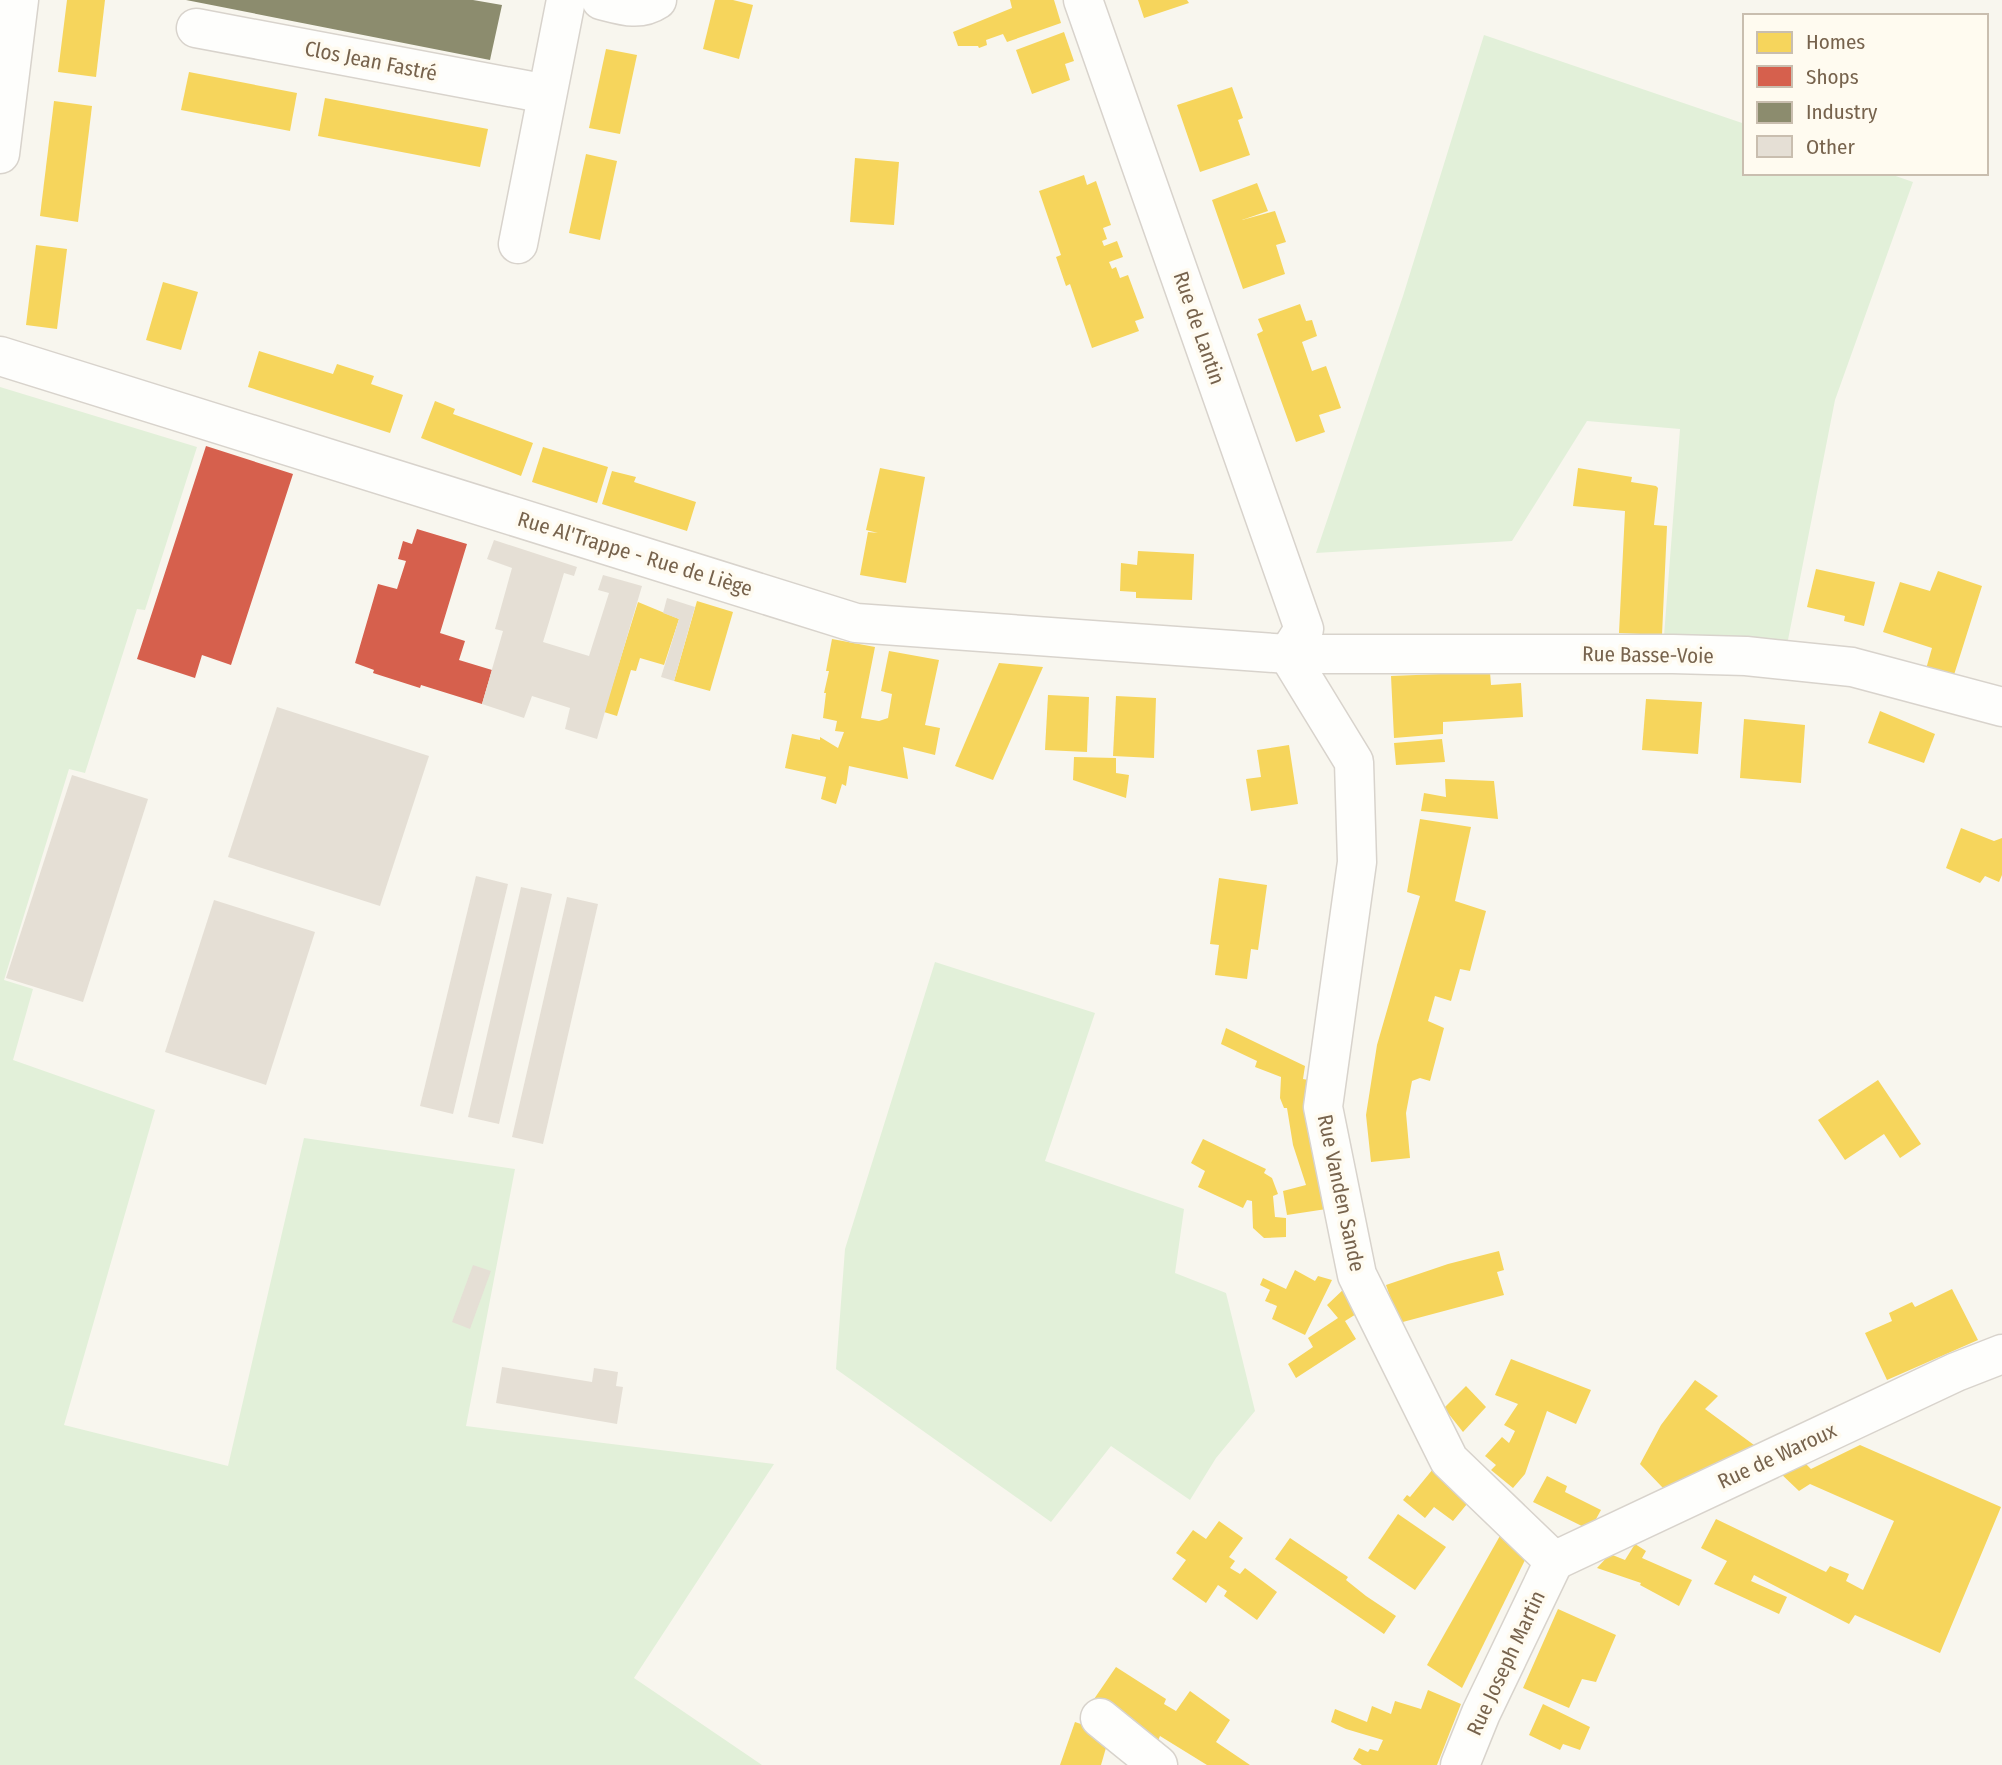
<svg xmlns="http://www.w3.org/2000/svg" width="2002" height="1765" font-family="'Fira Sans Condensed',sans-serif">
<style>
.green{fill:#e2f0d9}
.homes{fill:#f6d55c}
.shops{fill:#d6604d}
.industry{fill:#8c8c6e}
.building{fill:#e5dfd5}
.lines{fill:none;stroke-linecap:round;stroke-linejoin:round}
.minor-casing{stroke:#d8d3cc;stroke-width:41}
.minor{stroke:#fefefc;stroke-width:38}
.labels{text-anchor:middle;stroke-width:7;stroke-linejoin:round;paint-order:stroke}
.street-label{font-size:21px;fill:#77634d;stroke:#fffbf0}
</style>
<rect width="100%" height="100%" fill="#f8f6ee"/>
<g class="green">
<polygon points="1484,35 1745,124 1745,173 1887,173 1913,182 1835,400 1787,645 1664,636 1680,429 1587,421 1512,541 1316,553 1403,296"/>
<polygon points="0,387 197,447 145,610 137,609 85,773 69,769 4,980 33,989 13,1060 155,1110 64,1425 228,1466 304,1138 515,1169 466,1426 774,1464 634,1678 762,1765 0,1765"/>
<polygon points="935,962 1095,1013 1045,1161 1184,1209 1175,1273 1226,1293 1255,1411 1216,1458 1190,1500 1111,1446 1051,1522 836,1369 845,1249"/>
</g>
<g class="homes">
<polygon points="67,0 105,0 96,77 58,72"/>
<polygon points="715,0 733,0 753,5 739,59 703,49"/>
<polygon points="1010,0 1054,0 1061,23 1007,42 1003,34 986,40 987,45 979,48 978,46 958,46 953,32 1012,8"/>
<polygon points="1138,0 1187,0 1189,3 1144,18"/>
<polygon points="1064,32 1074,61 1065,64 1070,80 1032,94 1016,50"/>
<polygon points="606,49 637,55 620,134 589,128"/>
<polygon points="189,72 297,93 290,131 181,110"/>
<polygon points="1232,87 1243,118 1238,120 1250,155 1200,172 1177,105"/>
<polygon points="325,98 488,129 480,167 318,136"/>
<polygon points="54,101 92,106 78,222 40,216"/>
<polygon points="586,154 617,161 600,240 569,233"/>
<polygon points="855,158 899,162 894,225 850,222"/>
<polygon points="1084,175 1087,185 1096,181 1111,225 1103,228 1107,239 1102,241 1104,246 1117,241 1123,257 1109,262 1112,269 1116,267 1120,278 1128,275 1144,318 1135,321 1139,331 1092,348 1070,284 1066,286 1056,257 1061,255 1039,191"/>
<polygon points="1257,183 1268,211 1242,220 1275,211 1286,242 1276,245 1285,274 1243,289 1212,200"/>
<polygon points="36,245 67,249 57,329 26,325"/>
<polygon points="163,282 198,292 181,350 146,340"/>
<polygon points="1300,304 1306,321 1312,320 1317,336 1302,342 1312,371 1326,366 1341,408 1319,415 1325,432 1296,442 1257,334 1263,331 1258,319"/>
<polygon points="259,351 333,374 337,364 374,376 371,384 403,395 390,433 248,387"/>
<polygon points="435,401 455,409 453,414 533,443 521,476 421,438"/>
<polygon points="543,447 608,467 597,503 532,482"/>
<polygon points="880,468 925,477 906,583 860,575 868,532 878,533 866,530"/>
<polygon points="1578,468 1632,477 1631,482 1656,486 1658,488 1654,525 1667,526 1662,635 1619,633 1625,511 1573,506"/>
<polygon points="612,471 636,477 634,482 696,502 687,531 602,504"/>
<polygon points="1138,551 1194,554 1192,600 1136,598 1136,592 1120,591 1121,563 1137,565"/>
<polygon points="1816,569 1875,582 1864,626 1844,621 1845,616 1807,607"/>
<polygon points="1938,571 1982,586 1953,678 1926,669 1932,648 1883,632 1900,582 1930,591"/>
<polygon points="697,601 733,612 710,691 674,681"/>
<polygon points="638,602 679,619 664,665 640,658 636,671 631,670 617,716 604,712"/>
<polygon points="832,639 875,647 861,718 879,721 888,718 892,694 881,691 889,651 939,660 925,725 940,728 935,755 903,747 908,779 849,766 846,786 842,784 836,804 821,799 826,777 785,768 792,734 820,740 820,737 838,748 844,732 835,731 837,721 823,718 826,693 824,693 829,671 826,671"/>
<polygon points="999,663 1043,667 993,780 955,766"/>
<polygon points="1490,672 1491,685 1521,683 1523,717 1443,722 1443,734 1394,738 1391,676"/>
<polygon points="1048,695 1089,697 1087,752 1045,750"/>
<polygon points="1116,696 1156,698 1154,758 1113,756"/>
<polygon points="1646,699 1702,702 1698,754 1642,750"/>
<polygon points="1880,711 1935,734 1924,763 1868,743"/>
<polygon points="1744,719 1805,725 1801,783 1740,778"/>
<polygon points="1442,739 1445,762 1396,765 1394,743"/>
<polygon points="1289,745 1298,804 1251,811 1246,779 1261,777 1257,750"/>
<polygon points="1074,757 1116,758 1116,773 1129,775 1126,798 1073,780"/>
<polygon points="1445,779 1494,781 1498,819 1421,811 1424,793 1446,797"/>
<polygon points="1420,819 1471,827 1455,901 1486,911 1470,971 1460,969 1451,1001 1435,996 1428,1021 1444,1028 1430,1081 1420,1078 1412,1081 1406,1113 1410,1158 1371,1162 1366,1115 1377,1045 1420,896 1407,892"/>
<polygon points="1961,828 1994,841 2002,838 2002,875 1999,882 1985,876 1980,883 1946,868"/>
<polygon points="1219,878 1267,885 1258,950 1251,949 1247,979 1215,975 1219,945 1210,944"/>
<polygon points="1226,1028 1305,1066 1303,1079 1314,1081 1333,1208 1287,1215 1283,1191 1306,1185 1293,1145 1287,1108 1284,1108 1280,1098 1281,1077 1255,1067 1257,1061 1221,1044"/>
<polygon points="1878,1080 1921,1144 1900,1158 1884,1134 1845,1160 1818,1120"/>
<polygon points="1203,1139 1266,1169 1264,1173 1272,1178 1278,1194 1273,1196 1275,1217 1286,1218 1286,1237 1264,1238 1253,1228 1252,1201 1247,1200 1243,1208 1198,1187 1205,1171 1191,1163"/>
<polygon points="1499,1251 1504,1270 1497,1272 1504,1295 1399,1323 1386,1285 1448,1264"/>
<polygon points="1295,1270 1315,1281 1318,1276 1332,1280 1305,1335 1272,1319 1277,1306 1265,1301 1270,1290 1260,1285 1263,1278 1286,1289"/>
<polygon points="1346,1287 1361,1311 1345,1321 1356,1339 1296,1378 1288,1364 1313,1347 1308,1338 1338,1318 1327,1305"/>
<polygon points="1952,1289 1978,1340 1887,1380 1865,1333 1892,1321 1889,1313 1912,1302 1915,1307"/>
<polygon points="1511,1359 1591,1390 1576,1424 1547,1411 1525,1474 1513,1488 1491,1470 1496,1465 1485,1456 1502,1437 1509,1443 1515,1431 1504,1425 1518,1404 1495,1395"/>
<polygon points="1695,1380 1718,1396 1705,1409 1754,1445 1663,1488 1640,1464 1661,1425"/>
<polygon points="1466,1386 1486,1407 1463,1432 1444,1408"/>
<polygon points="1860,1445 2001,1507 1940,1653 1855,1615 1849,1624 1754,1575 1751,1581 1787,1597 1779,1614 1714,1584 1727,1561 1701,1548 1716,1519 1826,1572 1830,1566 1849,1574 1846,1581 1863,1590 1894,1521 1810,1484 1799,1491 1778,1471 1800,1458 1811,1469"/>
<polygon points="1433,1469 1467,1504 1453,1521 1434,1507 1425,1518 1403,1500 1407,1495 1410,1497"/>
<polygon points="1547,1476 1567,1486 1565,1492 1601,1510 1590,1530 1533,1502"/>
<polygon points="1398,1514 1446,1547 1415,1590 1368,1558"/>
<polygon points="1219,1521 1243,1538 1229,1557 1235,1561 1230,1568 1240,1574 1245,1568 1277,1592 1257,1620 1224,1596 1227,1591 1218,1585 1206,1603 1172,1579 1186,1560 1176,1553 1193,1530 1206,1539"/>
<polygon points="1501,1534 1527,1556 1462,1688 1427,1665"/>
<polygon points="1290,1538 1348,1577 1346,1580 1366,1596 1396,1616 1384,1634 1275,1559"/>
<polygon points="1635,1544 1646,1551 1642,1558 1692,1580 1679,1606 1640,1585 1641,1583 1597,1568 1610,1554 1625,1560"/>
<polygon points="1558,1609 1616,1635 1596,1682 1582,1679 1569,1708 1523,1688"/>
<polygon points="1116,1667 1166,1699 1164,1704 1176,1711 1190,1691 1230,1720 1216,1742 1250,1765 1207,1765 1160,1736 1156,1745 1092,1702"/>
<polygon points="1428,1690 1461,1704 1437,1765 1362,1765 1353,1759 1359,1748 1368,1752 1370,1749 1378,1751 1383,1740 1346,1729 1331,1722 1335,1709 1367,1722 1372,1706 1391,1714 1395,1701 1421,1709"/>
<polygon points="1543,1704 1590,1727 1580,1750 1563,1744 1560,1750 1529,1735"/>
<polygon points="1075,1722 1110,1734 1101,1765 1060,1765"/>
</g>
<g class="shops">
<polygon points="206,446 293,474 231,665 202,655 195,678 137,659"/>
<polygon points="417,529 467,544 440,633 465,641 459,660 492,670 482,704 421,685 420,688 373,673 374,670 355,663 378,584 397,589 406,561 398,559 403,541 412,544"/>
</g>
<polygon class="industry" points="186,0 473,0 502,5 490,60"/>
<g class="building">
<polygon points="494,540 577,567 574,576 564,573 543,642 589,656 609,593 598,590 603,575 642,586 597,739 565,729 570,708 532,696 524,718 482,704 503,631 495,629 512,568 487,559"/>
<polygon points="667,598 695,607 674,681 661,677 679,619 663,613"/>
<polygon points="277,707 429,756 380,906 228,857"/>
<polygon points="72,775 148,799 83,1002 6,978"/>
<polygon points="476,876 508,884 453,1114 420,1106"/>
<polygon points="521,887 552,894 499,1124 468,1117"/>
<polygon points="567,897 598,904 543,1144 512,1137"/>
<polygon points="214,900 315,932 266,1085 165,1052"/>
<polygon points="473,1265 491,1271 470,1329 452,1322"/>
<polygon points="502,1367 592,1382 594,1368 618,1372 616,1386 623,1387 617,1424 496,1403"/>
</g>
<g class="lines">
<g class="minor-casing">
<g id="minor">
<path d="M601 0C621 5 639 12 657 0"/>
<polyline points="1083,0 1304,629 1288,654"/>
<polyline points="196,28 547,94"/>
<polyline points="0,154 19,0"/>
<polyline points="518,244 566,0"/>
<polyline points="0,356 856,623 1288,654 1673,654 1746,656 1852,667 2002,707"/>
<polyline points="1288,654 1354,762 1357,862 1323,1107 1357,1275 1449,1460 1554,1561"/>
<polyline points="1554,1561 1956,1372 2002,1354"/>
<polyline points="1100,1718 1158,1765"/>
<polyline points="1460,1765 1481,1713 1554,1561"/>
</g>
</g>
<use href="#minor" class="minor"/>
</g>
<g class="labels">
<g class="street-label">
<text transform="translate(371 61) rotate(11)" y="7">Clos Jean Fastré</text>
<text transform="translate(1199 328) rotate(71)" y="7">Rue de Lantin</text>
<text transform="translate(635 554) rotate(17)" y="7">Rue Al'Trappe - Rue de Liège</text>
<text transform="translate(1648 655) rotate(1)" y="7">Rue Basse-Voie</text>
<text transform="translate(1341 1193) rotate(78)" y="7">Rue Vanden Sande</text>
<text transform="translate(1777 1456) rotate(-25)" y="7">Rue de Waroux</text>
<text transform="translate(1506 1663) rotate(-65)" y="7">Rue Joseph Martin</text>
</g>
</g>
<rect x="1743" y="14" width="245" height="161" fill="#fffbf0" stroke="#c9beaf" stroke-width="2"/>
<rect x="1757" y="32" width="35" height="21" fill="#f6d55c" stroke="#c9beaf" stroke-width="2"/>
<text x="1806" y="49" font-size="21" fill="#77634d">Homes</text>
<rect x="1757" y="66" width="35" height="21" fill="#d6604d" stroke="#c9beaf" stroke-width="2"/>
<text x="1806" y="84" font-size="21" fill="#77634d">Shops</text>
<rect x="1757" y="102" width="35" height="21" fill="#8c8c6e" stroke="#c9beaf" stroke-width="2"/>
<text x="1806" y="119" font-size="21" fill="#77634d">Industry</text>
<rect x="1757" y="136" width="35" height="21" fill="#e5dfd5" stroke="#c9beaf" stroke-width="2"/>
<text x="1806" y="154" font-size="21" fill="#77634d">Other</text>
</svg>
